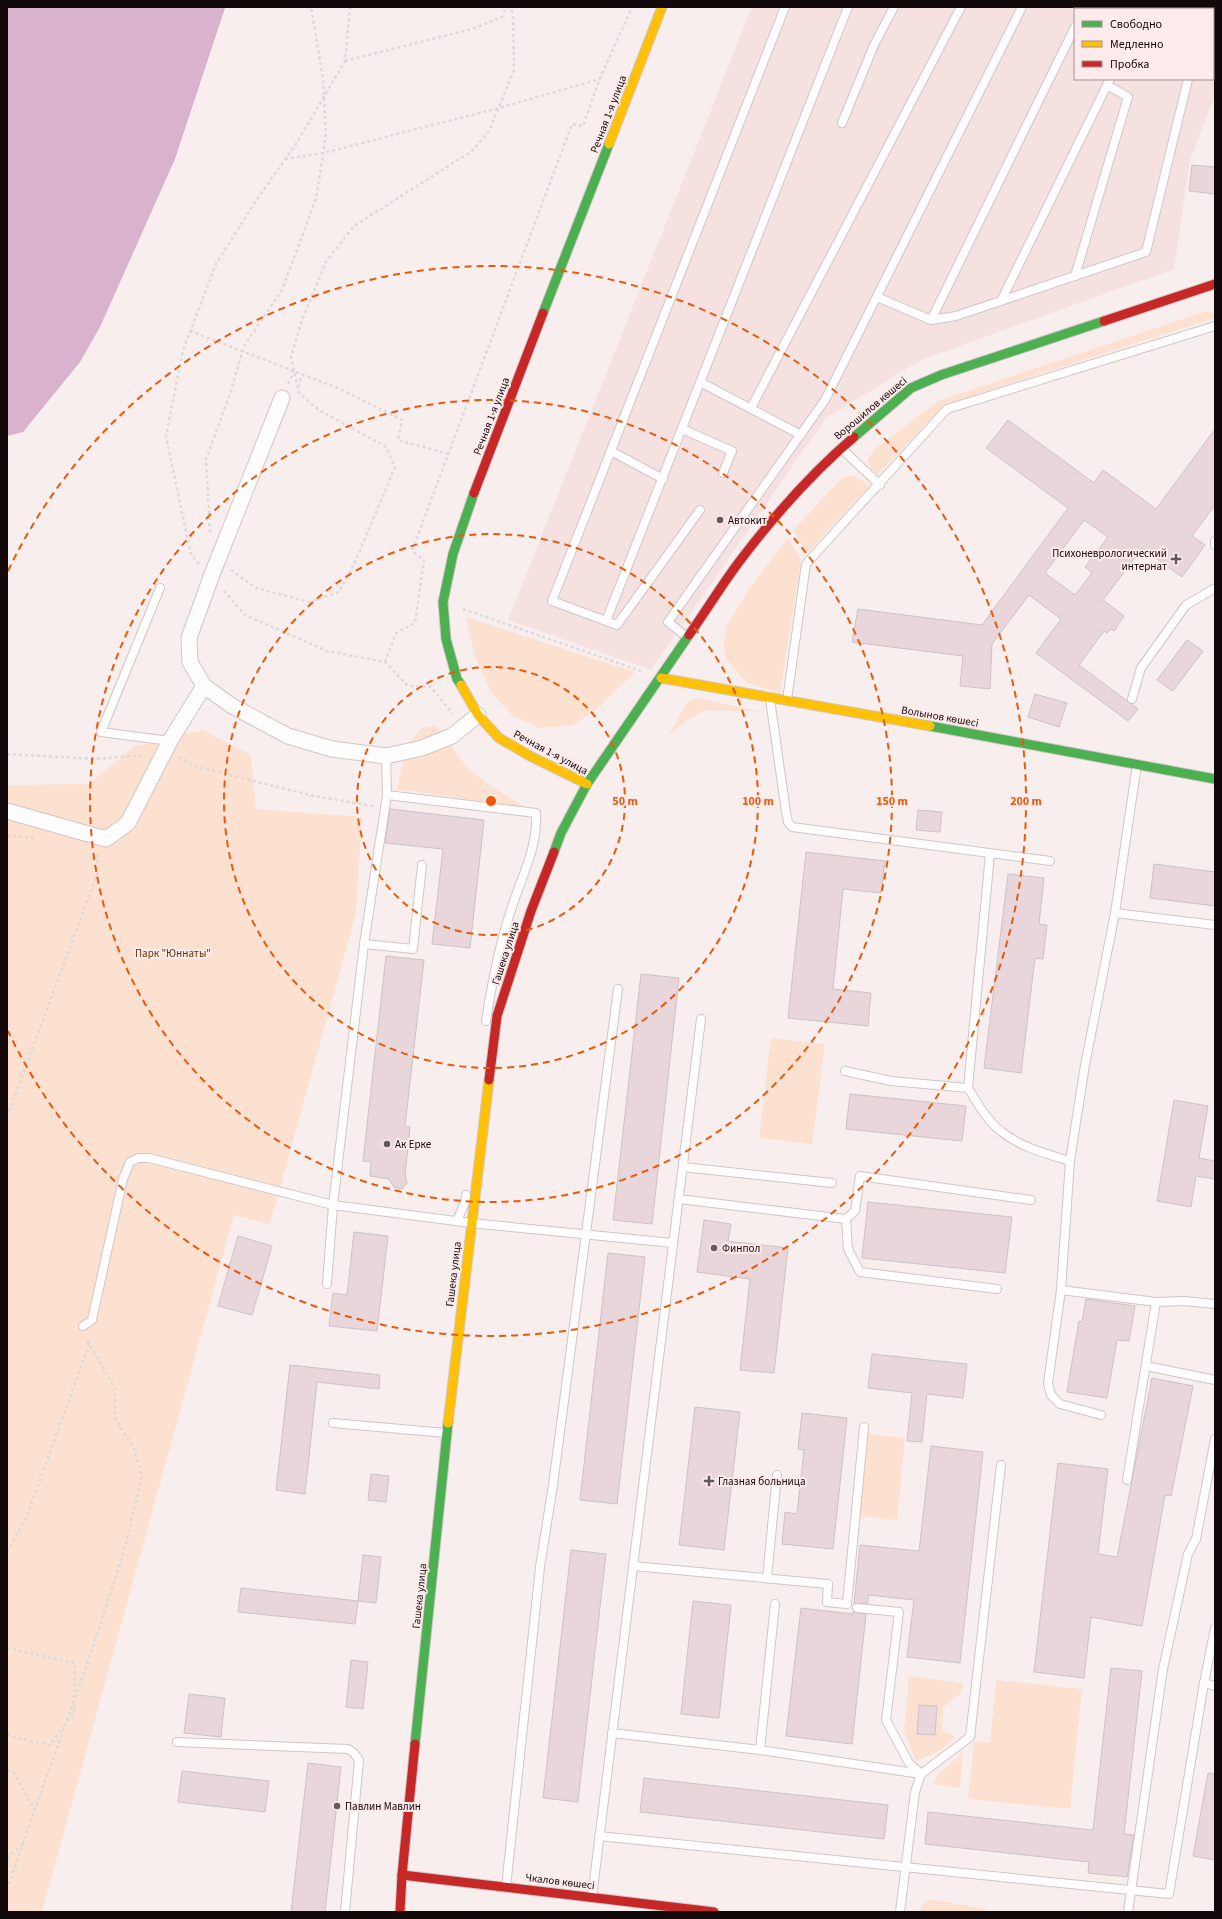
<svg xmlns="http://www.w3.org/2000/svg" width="1222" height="1919" font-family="'Source Sans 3',sans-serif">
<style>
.built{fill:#f6e1e1;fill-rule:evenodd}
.green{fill:#fce1d0}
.water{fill:#d9b2cd}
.building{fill:#e8d6db;stroke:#ccc2c4;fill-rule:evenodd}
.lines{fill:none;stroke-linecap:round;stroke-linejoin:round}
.lane-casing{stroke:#d1c6c7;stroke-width:10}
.street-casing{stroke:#d1c6c7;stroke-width:17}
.fast-casing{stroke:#d1c6c7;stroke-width:11}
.slow-casing{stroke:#d1c6c7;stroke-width:11}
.jam-casing{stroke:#d1c6c7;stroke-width:11}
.path{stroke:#dcd9d9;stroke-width:2.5;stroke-dasharray:3 3;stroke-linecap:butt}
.lane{stroke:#fefcfc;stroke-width:8}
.street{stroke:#fefcfc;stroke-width:15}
.fast{stroke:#4caf50;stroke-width:9}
.slow{stroke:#ffc107;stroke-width:9}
.jam{stroke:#c62828;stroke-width:9}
.ring{fill:none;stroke:#e8590c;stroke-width:2;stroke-dasharray:7 5}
.poi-dot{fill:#64595a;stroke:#fdeaea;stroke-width:1.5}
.labels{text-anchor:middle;stroke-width:4;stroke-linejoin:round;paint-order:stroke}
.street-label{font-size:11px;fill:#13090a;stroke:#fdeaea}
.poi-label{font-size:11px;fill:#13090a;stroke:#fdeaea;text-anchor:start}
.park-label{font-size:11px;fill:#623502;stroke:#fdeaea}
.centre{fill:#e8590c;stroke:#fdeaea;stroke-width:2}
.ring-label{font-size:12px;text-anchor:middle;font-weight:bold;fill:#e8590c;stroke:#fdeaea;stroke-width:4;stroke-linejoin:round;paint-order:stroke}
</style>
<rect width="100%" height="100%" fill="#f9eeee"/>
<path class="built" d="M752 7H1215V96L1190 160 1174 269 921 360 826 418 651 670 508 620ZM1075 9H1213V79H1075Z"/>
<g class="green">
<polygon points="1206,311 1212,312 1215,314 1215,318 946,404 877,475 869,465 868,459 875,449 938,401"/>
<polygon points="852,475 870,485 807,553 793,530 842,478"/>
<polygon points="788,538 801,560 780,693 748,683 735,670 726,658 724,643 726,627 748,590"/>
<polygon points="466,617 635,672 599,707 573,725 540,728 513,716 491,692 474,654"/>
<polygon points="698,698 761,712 706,710 687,720 667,737 688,702"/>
<path d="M436 725 466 766 492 787 527 808 397 789C400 772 407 738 423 728 426 727 432 726 436 725Z"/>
<polygon points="203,730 251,755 256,809 362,817 356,913 270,1224 234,1215 42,1912 7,1912 7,785 89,784 135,746"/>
<polygon points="771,1038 825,1044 812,1144 759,1138"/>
<polygon points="867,1434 905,1438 897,1520 859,1516"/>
<path d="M909 1676 963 1683 961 1693 943 1707 942 1731 955 1736C947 1750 930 1755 916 1761L904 1731Z"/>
<polygon points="996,1680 1082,1689 1070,1809 968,1799 974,1741 990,1743"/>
<polygon points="963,1752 960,1788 933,1784 939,1774"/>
<polygon points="930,1899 986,1909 985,1912 922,1912 920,1910 922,1905"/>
</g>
<polygon class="water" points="7,7 225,8 175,159 100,327 80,362 23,432 7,436"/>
<g class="building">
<polygon points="1192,165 1215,167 1215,194 1189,191"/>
<path d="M1008 420 1094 483 1103 470 1156 509 1215 429V505L1192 536 1205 545 1182 577 1142 548 1103 600 1124 616 1114 631 1111 629 1107 633 1104 631 1079 665 1138 709 1128 721 1036 653 1061 619 1029 595 992 644 990 689 960 686 963 656 852 642 858 609 982 625 1068 508 986 448ZM1084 520 1108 537 1085 567 1092 573 1075 595 1045 573Z"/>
<polygon points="1187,640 1203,651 1173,691 1157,680"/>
<polygon points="1035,694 1067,703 1059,727 1028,717"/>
<polygon points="390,809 484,820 470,948 432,944 443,849 385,843"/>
<polygon points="918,810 942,812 940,832 916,830"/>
<polygon points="806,852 885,861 881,893 843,889 833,989 871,993 868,1026 788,1018"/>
<polygon points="1154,864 1215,872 1215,906 1150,898"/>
<polygon points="1008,874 1044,878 1039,924 1047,925 1043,959 1035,958 1021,1073 984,1068"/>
<polygon points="386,956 424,960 405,1126 410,1127 405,1175 407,1183 402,1189 394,1187 389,1179 370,1176 371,1162 363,1161"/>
<polygon points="641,974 679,978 652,1224 613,1220"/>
<polygon points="850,1094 966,1106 962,1141 846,1129"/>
<polygon points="1174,1100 1208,1106 1199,1158 1215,1161 1215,1179 1196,1176 1191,1207 1157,1201"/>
<polygon points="868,1202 1012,1217 1005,1273 862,1258"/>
<polygon points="704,1220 731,1224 728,1241 788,1248 774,1373 740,1370 750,1279 697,1272"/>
<polygon points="354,1232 388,1236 377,1331 329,1326 333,1293 347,1295"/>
<polygon points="238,1236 272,1246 252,1315 218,1306"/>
<polygon points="608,1253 645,1257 617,1504 580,1500"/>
<polygon points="1086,1299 1135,1306 1129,1341 1117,1340 1107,1398 1067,1392 1079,1321 1082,1322"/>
<polygon points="872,1354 967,1364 963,1398 927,1394 922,1442 907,1441 912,1393 868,1388"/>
<polygon points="290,1365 380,1375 379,1389 317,1382 305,1494 276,1490"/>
<polygon points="1152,1378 1193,1386 1171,1496 1165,1495 1142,1626 1091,1617 1084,1678 1034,1672 1058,1463 1108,1469 1098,1554 1117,1557"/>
<polygon points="695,1407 740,1412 724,1550 679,1545"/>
<polygon points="802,1413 847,1418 833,1549 782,1544 785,1512 797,1514 804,1450 798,1449"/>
<polygon points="931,1446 983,1452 960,1663 907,1657 914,1600 868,1595 868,1603 854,1604 860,1545 919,1551"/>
<polygon points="371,1474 389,1476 386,1502 368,1500"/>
<polygon points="571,1550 606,1554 578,1802 543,1798"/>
<polygon points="363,1555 381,1557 376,1603 358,1601"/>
<polygon points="241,1588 358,1601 355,1624 238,1612"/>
<polygon points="693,1601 731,1605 719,1718 681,1714"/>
<polygon points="801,1608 853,1614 853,1612 866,1614 852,1744 786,1736"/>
<polygon points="351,1660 368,1662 363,1709 346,1707"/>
<polygon points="1111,1668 1142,1671 1124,1834 1134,1835 1127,1877 1088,1873 1089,1862 925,1844 928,1812 1093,1830"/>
<polygon points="189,1694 225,1698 221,1737 184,1733"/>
<polygon points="919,1705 937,1706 935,1735 917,1734"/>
<polygon points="308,1763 341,1767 325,1912 291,1912"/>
<polygon points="182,1771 269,1781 265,1812 178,1802"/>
<polygon points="1208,1773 1215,1774 1215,1860 1193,1856"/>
<polygon points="644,1778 888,1805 884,1839 640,1812"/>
</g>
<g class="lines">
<g class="lane-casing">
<g id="lane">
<polyline points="1084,9 1085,7"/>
<polyline points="1145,9 1146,7"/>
<polyline points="1213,9 1214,7"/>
<polyline points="842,123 874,45 894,7"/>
<polyline points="1075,276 1128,97 1107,85"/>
<polyline points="877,297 931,320 956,316 1146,252 1188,79"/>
<polyline points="1001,301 1110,79"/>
<polyline points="931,320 1075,27"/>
<polyline points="700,382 801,435"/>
<polyline points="751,408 961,7"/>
<polyline points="682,429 732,451 723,473"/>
<polyline points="841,448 880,485"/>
<polyline points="611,451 663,479"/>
<polyline points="700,510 617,625 552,601 785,7"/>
<polyline points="1215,541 1215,545"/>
<polyline points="160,588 101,732 170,741"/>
<polyline points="606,621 848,7"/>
<polyline points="688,638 668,622 825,400 1022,7"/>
<polyline points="770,699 786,812 788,822 792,827 1050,861"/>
<polyline points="1132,699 1141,668 1186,605 1215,588"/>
<polyline points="787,700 806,564 947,409 1215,326"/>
<polyline points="1137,765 1115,913 1215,925"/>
<path d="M387 795 536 813C538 845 523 874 513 904 500 941 492 982 486 1021"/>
<path d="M990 854 968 1088C977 1103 988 1122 1002 1132 1022 1148 1047 1154 1070 1161"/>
<polyline points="364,944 413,949 422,865"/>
<polyline points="845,1071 891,1081 968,1088"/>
<polyline points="683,1167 832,1183"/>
<polyline points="679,1199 846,1219 855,1211 860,1176 1031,1200"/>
<polyline points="846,1219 848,1249 860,1272 997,1289"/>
<polyline points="457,1221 465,1202 466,1195"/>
<polyline points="327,1284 333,1205 364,944 387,795 386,756"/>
<polyline points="1061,1290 1156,1302"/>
<polyline points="83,1326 92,1320 123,1179 130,1162 138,1158 149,1158 333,1205 471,1223 673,1243"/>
<polyline points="1146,1366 1215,1380"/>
<polyline points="1101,1415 1060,1404 1051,1395 1048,1383 1061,1290 1070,1161 1085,1065 1115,913"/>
<polyline points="333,1423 446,1433"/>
<polyline points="1127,1480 1156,1302 1184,1301 1215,1304"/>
<polyline points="633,1566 828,1584 827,1602 847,1604 864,1427"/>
<polyline points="767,1578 777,1475"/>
<polyline points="857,1608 899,1612 886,1720 909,1763 921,1774"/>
<polyline points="1215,1628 1204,1683 1215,1686"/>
<polyline points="612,1733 760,1750 921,1774"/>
<polyline points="177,1742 348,1749 354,1753 359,1760 345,1912"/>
<polyline points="760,1750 775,1604"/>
<polyline points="599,1836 1169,1894 1204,1683"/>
<polyline points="506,1887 540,1567 553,1485 618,989"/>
<polyline points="592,1897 701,1019"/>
<polyline points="900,1912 915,1792 921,1774 970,1737 1001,1465"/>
<polyline points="1128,1912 1163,1669 1188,1554 1196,1539 1215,1439"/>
</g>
</g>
<g class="street-casing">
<g id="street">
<polyline points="282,398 211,577 189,638 190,662 204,686 232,706 288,736 332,749 386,756 422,748 452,736 478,715"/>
<polyline points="7,811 106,839 128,823 170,741 204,686"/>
</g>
</g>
<g class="fast-casing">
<g id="fast">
<polyline points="543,313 609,144"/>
<polyline points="854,437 911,388 941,375 1104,321"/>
<polyline points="461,685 457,679 446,639 443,602 453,554 474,493"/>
<polyline points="930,726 1215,779"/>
<polyline points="554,852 561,833 587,784 689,635"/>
<polyline points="415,1744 448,1423"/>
</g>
</g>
<g class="slow-casing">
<g id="slow">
<polyline points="609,144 662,7"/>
<polyline points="661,678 930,726"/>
<polyline points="461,685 478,715 499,738 530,756 587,784"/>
<polyline points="448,1423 489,1080"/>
</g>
</g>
<g class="jam-casing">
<g id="jam">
<polyline points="1104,321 1215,284"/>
<polyline points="474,493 543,313"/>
<path d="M689 635C706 611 721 586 739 562 773 517 812 473 854 437"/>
<polyline points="489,1080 497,1016 531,911 554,852"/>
<polyline points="402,1875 714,1912"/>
<polyline points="400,1912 402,1875 415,1744"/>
</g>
</g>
<g class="path">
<polyline points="345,61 472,29 502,17 506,7"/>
<polyline points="285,159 323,153 499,108 600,79"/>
<polyline points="190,331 340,389 402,420 398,440 449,454"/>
<polyline points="288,384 294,372"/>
<polyline points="298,387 302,375"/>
<polyline points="210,532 206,459 230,394 244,346 282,290 316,199 326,134 323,79 311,7"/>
<polyline points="199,564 191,555 166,436 183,350 216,264 257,199 296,144 345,61 350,7"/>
<polyline points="231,570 256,588 309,602 339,592 356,560 395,467 386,447 319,410 299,393 291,357 302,320 326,262 354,226 472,151 489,131 514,70 513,13 509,7"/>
<polyline points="224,591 245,615 327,651 385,662 408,686 431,687 453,714"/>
<polyline points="463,609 641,671"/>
<polyline points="385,662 396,633 415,623 424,560 412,551 572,124 583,126 600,78 632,7"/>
<polyline points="7,754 95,759 145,755"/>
<polyline points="179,757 198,767 314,796 373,806"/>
<polyline points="7,836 36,838"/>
<polyline points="7,1117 98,872 97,853"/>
<polyline points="7,1552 26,1518 88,1348 88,1340"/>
<polyline points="7,1648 75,1663 74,1698"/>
<polyline points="67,1721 74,1713 74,1703"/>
<polyline points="7,1734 16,1738 50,1745 63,1727"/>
<polyline points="7,1771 14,1773 34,1809"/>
<polyline points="7,1858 22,1845"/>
<polyline points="7,1890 35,1809 92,1650 124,1551 142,1477 134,1449 115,1418 115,1389 87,1340"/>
</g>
<use href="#lane" class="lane"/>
<use href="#street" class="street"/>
<use href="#fast" class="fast"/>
<use href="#slow" class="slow"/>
<use href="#jam" class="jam"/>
</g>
<g class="ring">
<circle cx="491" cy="801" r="134"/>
<circle cx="491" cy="801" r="267"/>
<circle cx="491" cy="801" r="401"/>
<path d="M8 571A535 535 0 1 1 8 1031"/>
</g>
<g class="poi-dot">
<circle cx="720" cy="520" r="4"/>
<path d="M1174 553h4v4h4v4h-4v4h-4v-4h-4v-4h4z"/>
<circle cx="387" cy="1144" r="4"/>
<circle cx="714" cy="1248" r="4"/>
<path d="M707 1475h4v4h4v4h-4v4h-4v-4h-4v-4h4z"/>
<circle cx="337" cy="1806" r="4"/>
</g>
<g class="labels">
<g class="street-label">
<text transform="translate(608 114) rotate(-69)" y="4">Речная 1-я улица</text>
<text transform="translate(870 408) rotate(-40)" y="4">Ворошилов көшесі</text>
<text transform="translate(491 416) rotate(-69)" y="4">Речная 1-я улица</text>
<text transform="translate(940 716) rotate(10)" y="4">Волынов көшесі</text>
<text transform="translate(551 752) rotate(28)" y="4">Речная 1-я улица</text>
<text transform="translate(505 953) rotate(-72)" y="4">Гашека улица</text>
<text transform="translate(453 1274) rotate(-83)" y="4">Гашека улица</text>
<text transform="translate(419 1596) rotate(-84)" y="4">Гашека улица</text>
<text transform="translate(560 1881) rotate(7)" y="4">Чкалов көшесі</text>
</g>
<g class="poi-label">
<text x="728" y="524">Автокит</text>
<text x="1167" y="557" text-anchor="end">Психоневрологический<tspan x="1167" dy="13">интернат</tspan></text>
<text x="395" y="1148">Ак Ерке</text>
<text x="722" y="1252">Финпол</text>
<text x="718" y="1485">Глазная больница</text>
<text x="345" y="1810">Павлин Мавлин</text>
</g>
<g class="park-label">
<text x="173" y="957">Парк "Юннаты"</text>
</g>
</g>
<circle cx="491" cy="801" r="6" class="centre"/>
<g class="ring-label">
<text x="625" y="805">50 m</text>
<text x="758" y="805">100 m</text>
<text x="892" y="805">150 m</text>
<text x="1026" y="805">200 m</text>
</g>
<rect width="1222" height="1919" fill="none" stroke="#13090a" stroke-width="16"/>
<rect x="1074" y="8" width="140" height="72" fill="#fdeaea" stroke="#9f9090"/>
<rect x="1082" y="21" width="20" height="6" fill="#4caf50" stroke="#9f9090"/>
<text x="1110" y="28" font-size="12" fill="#13090a">Свободно</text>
<rect x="1082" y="41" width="20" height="6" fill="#ffc107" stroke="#9f9090"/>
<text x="1110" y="48" font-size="12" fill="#13090a">Медленно</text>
<rect x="1082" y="61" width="20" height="6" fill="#c62828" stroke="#9f9090"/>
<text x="1110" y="68" font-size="12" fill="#13090a">Пробка</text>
</svg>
